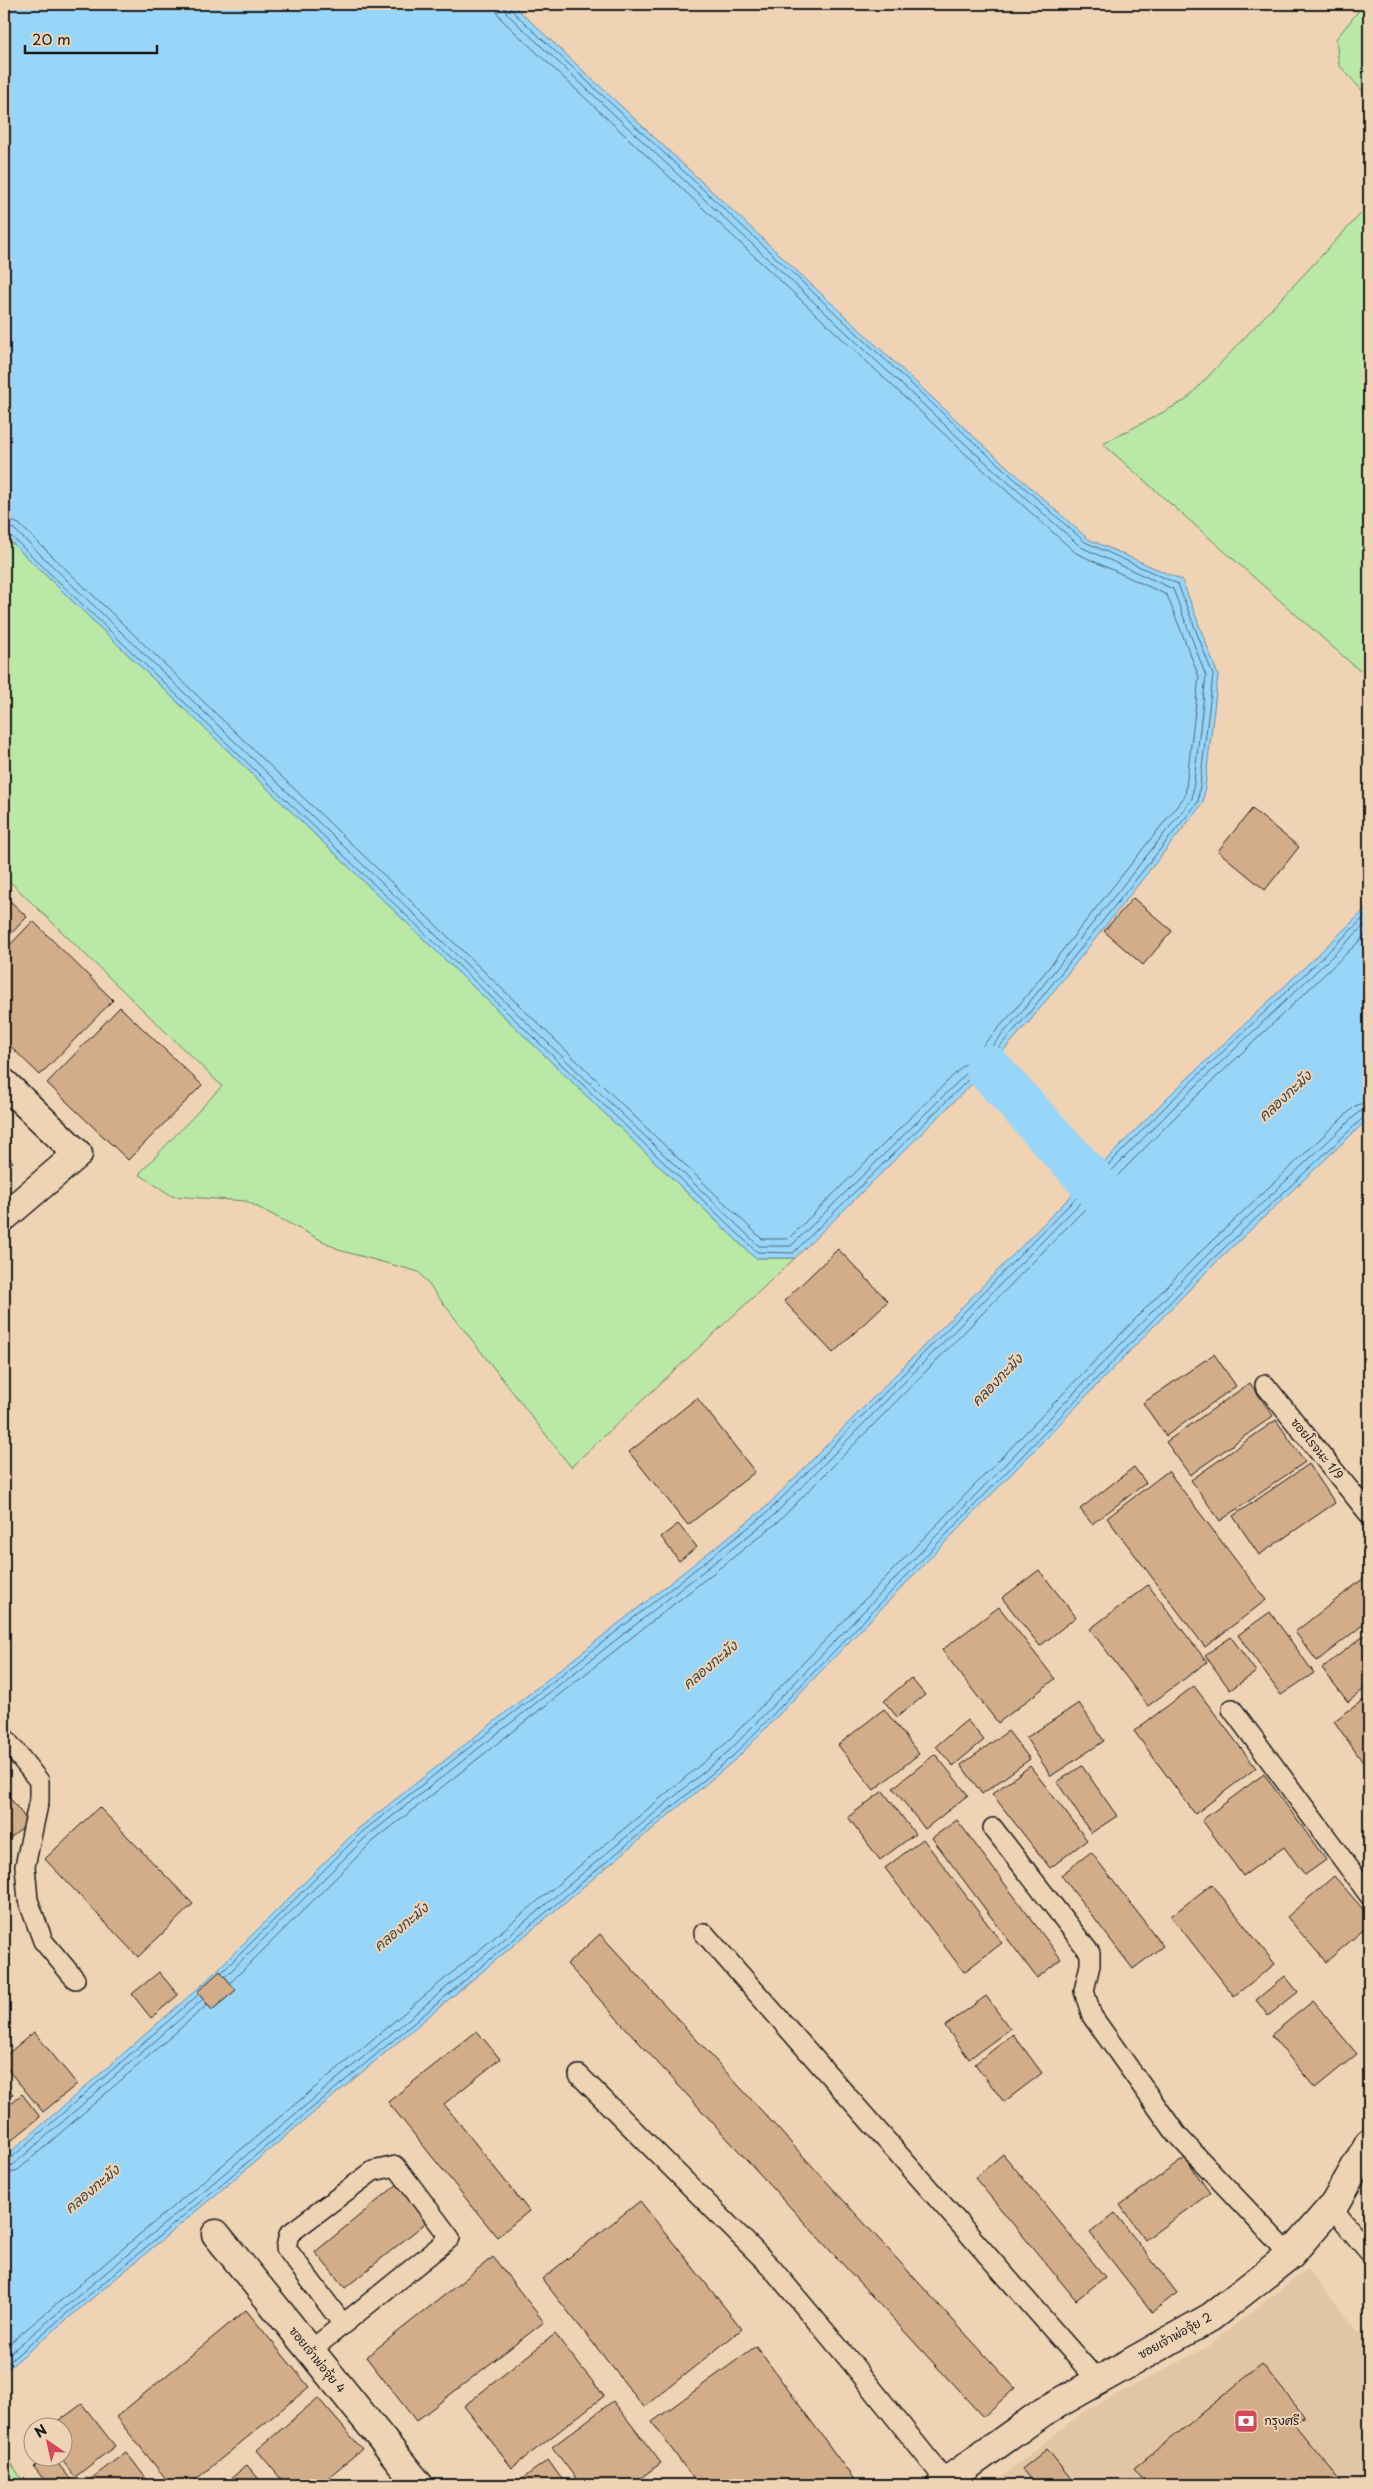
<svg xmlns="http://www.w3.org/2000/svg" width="1373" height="2489" font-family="'Playpen Sans','Playpen Sans Thai',sans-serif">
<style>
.built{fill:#e2c5a5}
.green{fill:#bae8a6;stroke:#6b8261}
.water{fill:#98d6f9;stroke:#668ca1}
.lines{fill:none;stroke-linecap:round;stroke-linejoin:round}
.shore{stroke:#4e6674;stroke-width:1}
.canal{stroke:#98d6f9;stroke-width:46}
.building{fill:#d3ad89;stroke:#1c1c1c}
.service-casing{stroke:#1c1c1c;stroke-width:22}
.minor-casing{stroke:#1c1c1c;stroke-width:31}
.service{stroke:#eed3b5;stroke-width:19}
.minor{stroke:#eed3b5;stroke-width:28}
.labels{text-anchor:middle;stroke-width:4;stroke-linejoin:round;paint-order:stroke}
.street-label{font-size:12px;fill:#1c1c1c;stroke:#eed3b5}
.poi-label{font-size:12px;fill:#1c1c1c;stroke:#eed3b5;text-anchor:start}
.water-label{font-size:14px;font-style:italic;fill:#354148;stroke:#eed3b5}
</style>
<rect width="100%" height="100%" fill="#eed3b5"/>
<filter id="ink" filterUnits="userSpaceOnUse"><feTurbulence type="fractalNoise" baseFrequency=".02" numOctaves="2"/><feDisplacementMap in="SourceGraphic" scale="10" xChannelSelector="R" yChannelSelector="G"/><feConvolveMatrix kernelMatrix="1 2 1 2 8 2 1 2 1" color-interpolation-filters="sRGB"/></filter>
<g filter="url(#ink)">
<polygon class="built" points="1307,2269 1369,2344 1369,2485 991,2485 1083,2412 1204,2349"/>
<g class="green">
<polygon points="1364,4 1369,4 1369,98 1339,65 1336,39"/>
<polygon points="1369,205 1369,679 1103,444 1186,400"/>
<polygon points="4,535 755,1258 795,1258 571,1467 419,1272 342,1251 246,1201 172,1196 139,1174 222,1086 4,876"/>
<polygon points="4,2453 26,2485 4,2485"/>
</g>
<g class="water">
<polygon points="4,4 512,4 972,435 1088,539 1182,580 1218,675 1203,803 1029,1022 988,1068 795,1258 755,1258 4,535"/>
<polygon points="1369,906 1369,1118 1209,1269 737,1758 4,2372 4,2158 203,1984 358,1829 765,1508 1168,1097"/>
</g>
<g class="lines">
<g class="shore">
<polyline points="4,518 19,524 762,1239 788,1239 974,1055 1015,1010 1185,796 1199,677 1167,595 1076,553 959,448 502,20 497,12 495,4"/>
<polyline points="4,526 14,529 759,1246 791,1246 980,1060 1020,1014 1192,799 1206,676 1173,589 1081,547 964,443 507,14 503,4"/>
<polyline points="4,532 9,534 757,1252 793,1253 984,1064 1025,1018 1198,802 1213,675 1178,584 1085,542 969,438 511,10 509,4"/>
<polyline points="222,1972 362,1832 768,1512 1171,1101 1369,913"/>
<polyline points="226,1976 366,1837 772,1517 1176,1105 1369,921"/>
<polyline points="231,1982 371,1843 778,1522 1181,1111 1369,932"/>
<polyline points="4,2161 9,2160 198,1995"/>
<polyline points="4,2168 13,2165 202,2000"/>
<polyline points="4,2175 18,2170 207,2005"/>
<polyline points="4,2348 724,1745 1196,1256 1355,1106 1369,1101"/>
<polyline points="4,2358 730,1750 1201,1261 1359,1112 1369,1109"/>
<polyline points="4,2366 734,1755 1206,1265 1364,1117 1369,1115"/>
</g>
<polyline class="canal" points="988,1068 1132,1226"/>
</g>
<g class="building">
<polygon points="1252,809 1299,847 1265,890 1218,851"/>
<polygon points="4,895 27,917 4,941"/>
<polygon points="1133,898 1172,931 1143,965 1104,931"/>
<polygon points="33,921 113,1000 40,1075 4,1040 4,951"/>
<polygon points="120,1007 202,1085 128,1160 47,1083"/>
<polygon points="4,1151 13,1162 4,1170"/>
<polygon points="838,1249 888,1301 833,1353 784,1301"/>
<polygon points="1214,1354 1236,1386 1166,1436 1143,1403"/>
<polygon points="1250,1383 1273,1416 1190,1475 1166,1442"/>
<polygon points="697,1398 755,1472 688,1525 629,1452"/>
<polygon points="1276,1420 1305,1462 1220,1521 1191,1480"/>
<polygon points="1309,1464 1335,1503 1259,1555 1233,1516"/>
<polygon points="1134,1467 1146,1483 1092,1524 1080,1509"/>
<polygon points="1168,1471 1266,1600 1205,1647 1107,1518"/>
<polygon points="678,1524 697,1547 679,1561 661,1537"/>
<polygon points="1039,1570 1076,1617 1040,1646 1002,1598"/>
<polygon points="1369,1574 1369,1620 1317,1661 1295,1632"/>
<polygon points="1148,1585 1207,1662 1148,1706 1090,1629"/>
<polygon points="999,1607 1055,1679 998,1723 942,1650"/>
<polygon points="1270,1612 1314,1673 1281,1695 1238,1635"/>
<polygon points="1369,1632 1369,1685 1348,1702 1322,1668"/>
<polygon points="1231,1637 1256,1672 1230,1690 1205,1655"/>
<polygon points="911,1678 925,1695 897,1717 884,1701"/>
<polygon points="1194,1686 1256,1768 1195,1814 1134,1731"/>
<polygon points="1369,1696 1369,1771 1334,1721"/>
<polygon points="1079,1703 1104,1741 1051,1776 1026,1738"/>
<polygon points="884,1709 919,1754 874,1790 838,1745"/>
<polygon points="967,1720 984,1740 953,1766 936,1746"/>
<polygon points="1008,1731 1030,1759 982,1794 961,1765"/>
<polygon points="935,1754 968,1795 925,1829 893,1788"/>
<polygon points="1030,1766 1087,1840 1050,1868 992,1794"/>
<polygon points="1082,1766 1117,1816 1091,1833 1057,1782"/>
<polygon points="1264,1774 1326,1860 1305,1875 1284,1847 1243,1876 1202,1820"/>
<polygon points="4,1790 29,1823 4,1843"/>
<polygon points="883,1791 915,1834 880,1860 848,1817"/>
<polygon points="99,1807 193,1904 138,1957 45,1859"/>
<polygon points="957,1820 1061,1959 1037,1978 932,1838"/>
<polygon points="923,1839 1002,1943 964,1972 885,1868"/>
<polygon points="1091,1852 1163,1946 1133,1969 1061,1875"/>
<polygon points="1334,1876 1369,1916 1369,1925 1326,1962 1287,1917"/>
<polygon points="1212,1884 1275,1964 1234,1996 1171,1916"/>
<polygon points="600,1934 1015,2388 983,2417 567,1964"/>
<polygon points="220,1971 236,1990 212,2010 197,1992"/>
<polygon points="159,1972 178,1995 151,2018 132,1994"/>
<polygon points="1285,1976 1298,1992 1268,2016 1256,2000"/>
<polygon points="986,1996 1010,2029 969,2059 945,2026"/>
<polygon points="1313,2001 1357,2054 1315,2088 1271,2035"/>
<polygon points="477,2031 500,2059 444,2104 529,2211 497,2237 388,2102"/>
<polygon points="34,2032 77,2084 43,2112 4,2065 4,2057"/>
<polygon points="1013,2034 1042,2073 1004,2102 975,2064"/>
<polygon points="4,2082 13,2094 4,2101"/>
<polygon points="22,2094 40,2117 12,2140 4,2129 4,2109"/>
<polygon points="1003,2154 1105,2277 1076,2300 975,2178"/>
<polygon points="1185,2158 1210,2193 1145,2240 1120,2205"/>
<polygon points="399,2183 429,2220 345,2288 315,2252"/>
<polygon points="640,2201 742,2329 644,2407 542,2279"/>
<polygon points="1115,2213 1177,2293 1152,2312 1090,2233"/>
<polygon points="493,2257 544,2322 416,2421 366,2357"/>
<polygon points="246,2310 309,2387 189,2485 171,2485 116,2417"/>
<polygon points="555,2334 604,2396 512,2468 464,2406"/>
<polygon points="756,2346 858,2485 698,2485 652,2422"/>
<polygon points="1262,2364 1304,2416 1295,2425 1344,2485 1148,2485 1134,2468"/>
<polygon points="318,2398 362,2449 319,2485 286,2485 257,2450"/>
<polygon points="613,2401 661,2463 631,2485 581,2485 552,2447"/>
<polygon points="82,2404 115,2446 75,2477 59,2456 62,2456 62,2426 52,2426"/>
<polygon points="1047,2449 1076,2485 1035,2485 1022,2469"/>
<polygon points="126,2452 151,2485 83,2485"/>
<polygon points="48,2456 52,2456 71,2480 64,2485 48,2485 34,2467"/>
<polygon points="548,2460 566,2485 514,2485"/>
<polygon points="247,2465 264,2485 223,2485"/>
</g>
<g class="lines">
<g class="service-casing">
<g id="service">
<polyline points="1265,1385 1369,1514"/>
<polyline points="1232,1709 1369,1895"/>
<polyline points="4,1737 39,1781 39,1800 25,1866 28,1900 43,1941 75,1979"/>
<polyline points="993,1828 1090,1953 1090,1965 1084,1991 1092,2016 1177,2135 1290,2255"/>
<polyline points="704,1933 1097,2380"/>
<polyline points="579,2075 770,2266 851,2362 949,2485"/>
<polyline points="1331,2207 1369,2252"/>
<polyline points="310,2351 450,2238 396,2166 373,2171 289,2234 286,2248 342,2323"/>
</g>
</g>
<g class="minor-casing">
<g id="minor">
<polyline points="4,1083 78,1154 4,1217"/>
<polyline points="216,2234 419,2485"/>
<polyline points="941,2485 1043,2412 1211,2317 1290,2255 1335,2203 1369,2143"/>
</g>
</g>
<use href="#service" class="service"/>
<use href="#minor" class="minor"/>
</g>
</g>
<defs>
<g id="bank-square" transform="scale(1.25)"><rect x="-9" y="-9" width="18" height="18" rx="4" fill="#d1495b" stroke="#eed3b5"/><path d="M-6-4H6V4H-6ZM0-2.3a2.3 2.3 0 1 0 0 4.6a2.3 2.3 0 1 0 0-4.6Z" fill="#fff"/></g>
</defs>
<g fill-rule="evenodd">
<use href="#bank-square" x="1246" y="2421"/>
</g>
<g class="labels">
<g class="street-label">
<text transform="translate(1317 1449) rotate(51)" y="4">ซอยโรจนะ 1/9</text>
<text transform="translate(1175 2336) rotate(-29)" y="4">ซอยเจ้าพ่อจุ้ย 2</text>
<text transform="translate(317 2360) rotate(51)" y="4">ซอยเจ้าพ่อจุ้ย 4</text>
</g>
<g class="poi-label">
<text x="1264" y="2425">กรุงศรี</text>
</g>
<g class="water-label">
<text transform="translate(1285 1096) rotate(-43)" y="5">คลองกะมัง</text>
<text transform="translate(997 1380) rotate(-46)" y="5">คลองกะมัง</text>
<text transform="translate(710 1665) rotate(-40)" y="5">คลองกะมัง</text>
<text transform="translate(401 1927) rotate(-40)" y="5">คลองกะมัง</text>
<text transform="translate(92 2189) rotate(-40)" y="5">คลองกะมัง</text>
</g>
</g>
<rect width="1373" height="2489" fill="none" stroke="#eed3b5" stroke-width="20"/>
<rect x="10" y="10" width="1353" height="2469" fill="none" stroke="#1c1c1c" stroke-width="2" filter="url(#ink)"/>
<g transform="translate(48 2442) rotate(326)"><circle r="24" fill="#eed3b5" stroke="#9a8a78"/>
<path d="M0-4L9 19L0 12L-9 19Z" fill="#d1495b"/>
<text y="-8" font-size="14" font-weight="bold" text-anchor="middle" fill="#1c1c1c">N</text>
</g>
<path d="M25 45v8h132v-8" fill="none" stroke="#1c1c1c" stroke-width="2.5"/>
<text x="32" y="45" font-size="15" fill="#1c1c1c" stroke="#eed3b5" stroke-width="4" paint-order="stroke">20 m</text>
</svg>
